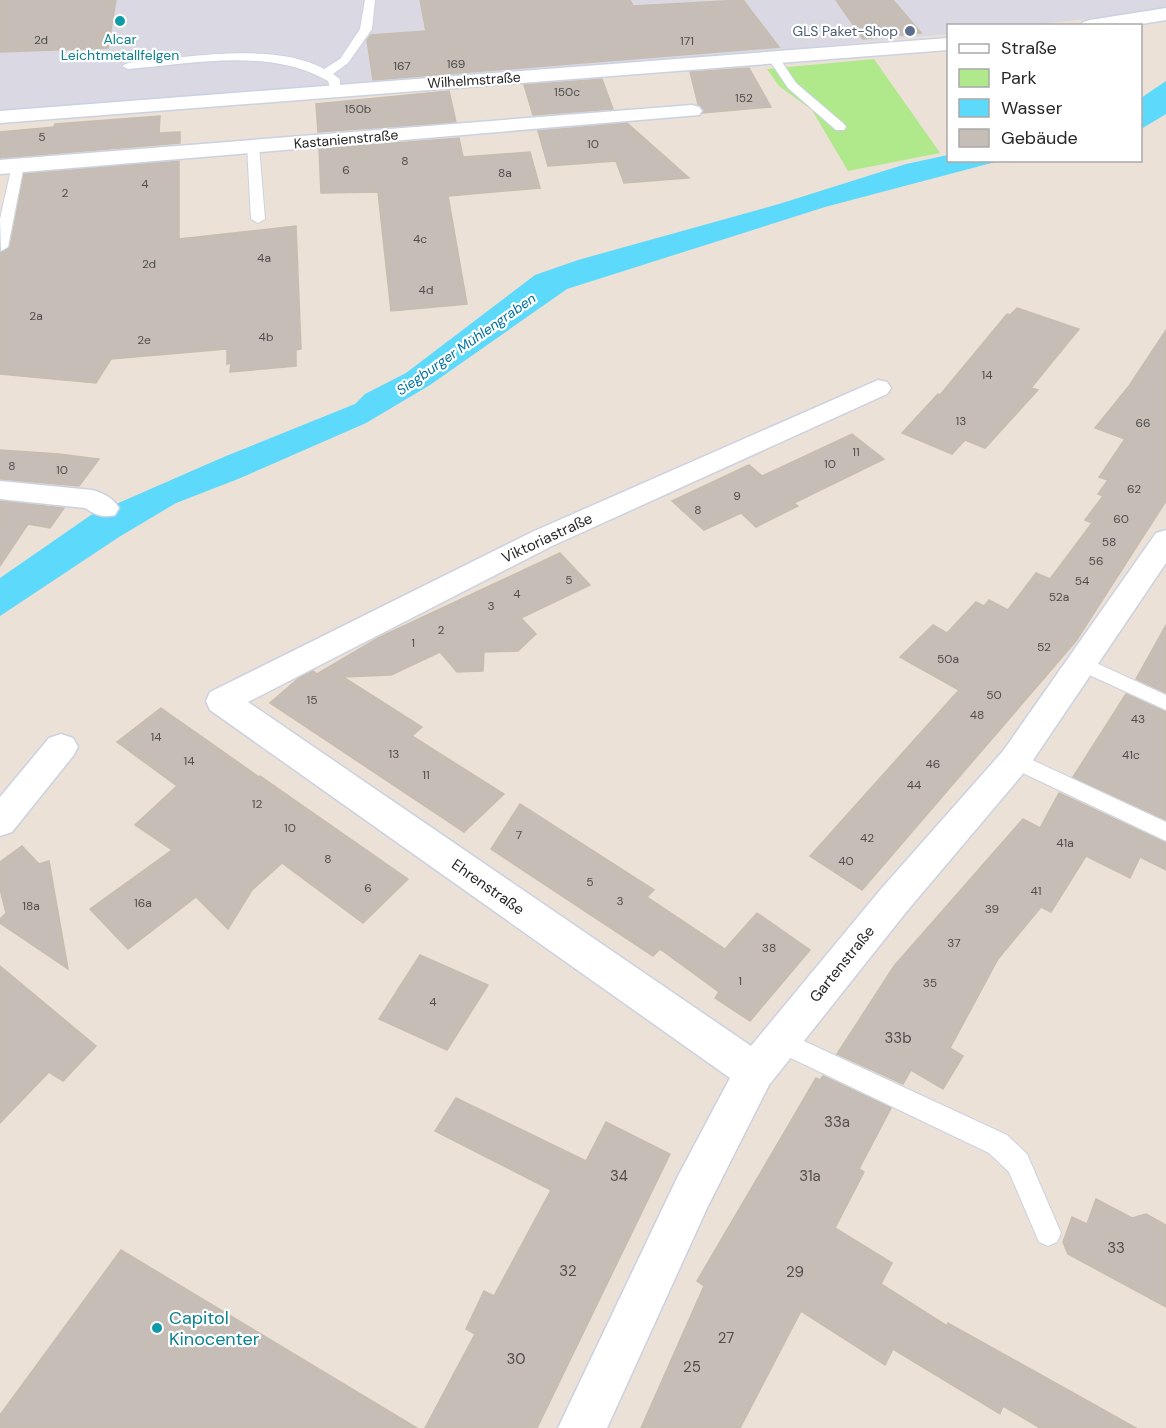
<svg xmlns="http://www.w3.org/2000/svg" width="1166" height="1428" font-family="'DM Sans',sans-serif">
<style>
.industrial{fill:#dad8e2}
.green{fill:#b0e98b}
.water{fill:#5cd9fb}
.building{fill:#c6beb6;stroke:#c6bdb0;stroke-width:1.5}
.lines{fill:none;stroke-linecap:round;stroke-linejoin:round}
.service-casing{stroke:#cbd1e2;stroke-width:2}
.minor-casing{stroke:#cbd1e2;stroke-width:3}
.secondary-casing{stroke:#cbd1e2;stroke-width:3}
.service{fill:#fff;fill-rule:evenodd}
.minor{fill:#fff;fill-rule:evenodd}
.secondary{fill:#fff;fill-rule:evenodd}
.culture-dot{fill:#0f9aa8;stroke:#fff;stroke-width:2}
.service-dot{fill:#5c6f8a;stroke:#fff;stroke-width:2}
.labels{text-anchor:middle;stroke-width:4.5;stroke-linejoin:round;paint-order:stroke}
.number-label{font-size:12px;fill:#4f4d4b}
.far-service-label{font-size:14px;fill:#4e5e75;stroke:#fff;text-anchor:end}
.far-culture-label{font-size:14px;fill:#0d838f;stroke:#fff}
.far-street-label{font-size:14px;fill:#272727;stroke:#fff}
.far-water-label{font-size:14px;font-style:italic;fill:#0073a1;stroke:#fff}
.street-label{font-size:15px;fill:#272727;stroke:#fff}
.near-number-label{font-size:15px;fill:#4f4d4b}
.near-culture-label{font-size:18px;fill:#0d838f;stroke:#fff;text-anchor:start}
</style>
<rect width="100%" height="100%" fill="#ece1d6"/>
<polygon class="industrial" points="0,0 1166,0 1166,8 1147,13 1028,25 948,26 948,34 751,53 0,112"/>
<polygon class="green" points="874,59 940,153 848,171 812,110 779,86 767,69"/>
<g class="water">
<polygon points="1166,81 1166,114 1141,129 1141,98"/>
<polygon points="948,155 948,160 999,161 825,207 567,289 430,385 366,423 238,479 176,503 119,537 0,616 0,578 91,515 226,456 355,404 365,394 406,373 535,275 578,260 779,204 906,164"/>
</g>
<g class="building">
<polygon points="0,0 116,0 108,48 0,52"/>
<polygon points="420,0 630,0 633,6 743,0 779,47 373,80 367,40 371,35 426,31"/>
<polygon points="836,0 893,0 921,33 863,39"/>
<polygon points="749,68 771,107 703,113 704,110 698,104 690,72"/>
<polygon points="602,79 613,109 533,115 524,85"/>
<polygon points="449,91 456,122 318,132 316,104"/>
<polygon points="160,116 159,133 180,132 180,143 0,158 0,132 54,127 55,124"/>
<polygon points="627,123 689,178 624,183 616,161 548,166 538,131"/>
<polygon points="459,138 463,157 530,152 540,188 448,196 467,304 391,311 378,192 321,193 319,149"/>
<polygon points="179,161 179,239 296,226 301,349 296,350 296,366 230,372 231,363 227,364 227,349 111,359 96,383 0,374 0,253 10,247 24,174"/>
<polygon points="1017,308 1079,329 1031,388 1038,390 985,448 965,440 952,454 902,433 938,394 940,395 1007,314 1010,315"/>
<polygon points="1166,330 1166,501 1076,641 862,890 810,856 959,690 900,657 933,625 947,633 976,602 984,606 989,600 1008,610 1036,573 1050,579 1092,523 1085,520 1103,496 1098,494 1108,480 1099,477 1125,439 1095,428 1129,386"/>
<polygon points="852,434 884,459 794,503 798,506 756,527 741,513 704,530 672,501 749,465 762,476"/>
<polygon points="0,450 59,454 99,459 79,486 0,479"/>
<polygon points="0,501 64,508 50,528 28,524 0,566"/>
<polygon points="560,553 590,585 521,618 536,634 518,651 484,652 483,671 457,672 440,652 391,675 343,677 422,727 412,736 504,794 464,832 270,703 299,678 313,671 317,674 378,638"/>
<polygon points="1166,625 1166,693 1136,679"/>
<polygon points="1126,694 1166,712 1166,820 1073,777"/>
<polygon points="161,708 259,777 260,776 408,879 363,923 282,863 252,890 228,929 196,897 128,949 90,909 172,850 135,825 177,786 117,742"/>
<polygon points="1059,793 1166,843 1166,870 1140,857 1130,878 1086,856 1051,912 1041,907 998,959 950,1048 963,1056 943,1089 911,1070 903,1084 837,1054 894,966 1023,819 1040,828"/>
<polygon points="520,804 654,890 647,897 725,949 757,913 810,950 750,1021 715,998 719,992 660,949 653,956 491,849"/>
<polygon points="22,846 39,864 49,861 68,969 0,923 0,919 6,913 0,889 0,862"/>
<polygon points="420,955 488,985 447,1050 379,1019"/>
<polygon points="0,966 96,1046 63,1081 49,1072 0,1123"/>
<polygon points="823,1076 891,1108 859,1169 864,1172 835,1228 892,1263 881,1284 947,1326 948,1323 1136,1428 1040,1428 1003,1406 1000,1414 893,1349 885,1365 801,1311 740,1428 641,1428 704,1286 697,1281 816,1078 820,1080"/>
<polygon points="456,1098 586,1161 606,1122 670,1154 537,1428 425,1428 475,1334 466,1329 484,1291 494,1296 551,1190 435,1131"/>
<polygon points="1096,1199 1132,1218 1146,1214 1166,1225 1166,1307 1068,1254 1063,1242 1072,1217 1087,1224"/>
<polygon points="121,1250 417,1428 0,1428 0,1415"/>
</g>
<g class="lines">
<g class="service-casing">
<g id="service">
<path d="M365 0H375L372 29 348 63 333 74 340 79V94H332L328 81C269 47 193 64 128 69L122 66 128 63C183 58 275 41 324 69L340 59 360 29Z"/>
<polygon points="774,55 778,56 796,83 844,124 846,127 844,130 836,130 788,88 768,58"/>
<polygon points="253,142 259,146 265,219 258,223 251,219 247,146"/>
<polygon points="18,161 24,165 8,247 1,251 0,219 12,165"/>
<polygon points="1081,656 1166,695 1166,710 1074,668 1072,663 1074,658"/>
<polygon points="1015,752 1166,822 1166,841 1008,766 1005,760 1008,754"/>
<polygon points="780,1030 1007,1135 1027,1154 1061,1233 1057,1242 1048,1246 1039,1242 1009,1172 989,1153 772,1049 768,1041 772,1033"/>
</g>
</g>
<g class="minor-casing">
<g id="minor">
<polygon points="692,105 699,107 702,111 699,115 0,174 0,160"/>
<polygon points="878,380 887,382 891,388 887,394 552,546 248,702 751,1046 881,889 1003,751 1156,533 1166,530 1166,563 1027,769 907,911 769,1085 708,1206 607,1428 558,1428 678,1176 730,1078 210,710 206,701 210,692 532,532"/>
<path d="M0 481 92 490C104 493 113 498 119 508L115 515C102 518 96 515 85 508L0 499Z"/>
<polygon points="61,734 73,738 78,747 73,756 12,832 0,836 0,797 49,738"/>
</g>
</g>
<g class="secondary-casing">
<g id="secondary">
<polygon points="1166,8 1166,20 1129,26 1081,26 1083,22 1090,20"/>
<polygon points="948,38 948,50 0,123 0,111"/>
</g>
</g>
<use href="#service" class="service"/>
<use href="#minor" class="minor"/>
<use href="#secondary" class="secondary"/>
</g>
<g class="culture-dot">
<circle cx="120" cy="21" r="6"/>
<circle cx="157" cy="1328" r="6"/>
</g>
<circle class="service-dot" cx="910" cy="31" r="6"/>
<g class="labels">
<g class="number-label">
<text x="41" y="44">2d</text>
<text x="687" y="45">171</text>
<text x="456" y="68">169</text>
<text x="402" y="70">167</text>
<text x="567" y="96">150c</text>
<text x="744" y="102">152</text>
<text x="358" y="113">150b</text>
<text x="42" y="141">5</text>
<text x="593" y="148">10</text>
<text x="405" y="165">8</text>
<text x="346" y="174">6</text>
<text x="505" y="177">8a</text>
<text x="145" y="188">4</text>
<text x="65" y="197">2</text>
<text x="420" y="243">4c</text>
<text x="264" y="262">4a</text>
<text x="149" y="268">2d</text>
<text x="426" y="294">4d</text>
<text x="36" y="320">2a</text>
<text x="266" y="341">4b</text>
<text x="144" y="344">2e</text>
<text x="987" y="379">14</text>
<text x="961" y="425">13</text>
<text x="1143" y="427">66</text>
<text x="856" y="456">11</text>
<text x="830" y="468">10</text>
<text x="12" y="470">8</text>
<text x="62" y="474">10</text>
<text x="1134" y="493">62</text>
<text x="737" y="500">9</text>
<text x="698" y="514">8</text>
<text x="1121" y="523">60</text>
<text x="1109" y="546">58</text>
<text x="1096" y="565">56</text>
<text x="569" y="584">5</text>
<text x="1082" y="585">54</text>
<text x="517" y="598">4</text>
<text x="1059" y="601">52a</text>
<text x="491" y="610">3</text>
<text x="441" y="634">2</text>
<text x="413" y="647">1</text>
<text x="1044" y="651">52</text>
<text x="948" y="663">50a</text>
<text x="994" y="699">50</text>
<text x="312" y="704">15</text>
<text x="977" y="719">48</text>
<text x="1138" y="723">43</text>
<text x="156" y="741">14</text>
<text x="394" y="758">13</text>
<text x="1131" y="759">41c</text>
<text x="189" y="765">14</text>
<text x="933" y="768">46</text>
<text x="426" y="779">11</text>
<text x="914" y="789">44</text>
<text x="257" y="808">12</text>
<text x="290" y="832">10</text>
<text x="519" y="839">7</text>
<text x="867" y="842">42</text>
<text x="1065" y="847">41a</text>
<text x="328" y="863">8</text>
<text x="846" y="865">40</text>
<text x="590" y="886">5</text>
<text x="368" y="892">6</text>
<text x="1036" y="895">41</text>
<text x="620" y="905">3</text>
<text x="143" y="907">16a</text>
<text x="31" y="910">18a</text>
<text x="992" y="913">39</text>
<text x="954" y="947">37</text>
<text x="769" y="952">38</text>
<text x="740" y="985">1</text>
<text x="930" y="987">35</text>
<text x="433" y="1006">4</text>
</g>
<g class="far-service-label">
<text x="898" y="36">GLS Paket-Shop</text>
</g>
<g class="far-culture-label">
<text x="120" y="44">Alcar<tspan x="120" dy="16">Leichtmetallfelgen</tspan></text>
</g>
<g class="far-street-label">
<text transform="translate(474 80) rotate(-4)" y="5">Wilhelmstraße</text>
<text transform="translate(346 139) rotate(-5)" y="5">Kastanienstraße</text>
</g>
<g class="far-water-label">
<text transform="translate(466 344) rotate(-35)" y="5">Siegburger Mühlengraben</text>
</g>
<g class="street-label">
<text transform="translate(547 538) rotate(-25)" y="5">Viktoriastraße</text>
<text transform="translate(488 887) rotate(35)" y="5">Ehrenstraße</text>
<text transform="translate(842 964) rotate(-51)" y="5">Gartenstraße</text>
</g>
<g class="near-number-label">
<text x="898" y="1043">33b</text>
<text x="837" y="1127">33a</text>
<text x="619" y="1181">34</text>
<text x="810" y="1181">31a</text>
<text x="1116" y="1253">33</text>
<text x="568" y="1276">32</text>
<text x="795" y="1277">29</text>
<text x="726" y="1343">27</text>
<text x="516" y="1364">30</text>
<text x="692" y="1372">25</text>
</g>
<g class="near-culture-label">
<text x="169" y="1324">Capitol<tspan x="169" dy="21">Kinocenter</tspan></text>
</g>
</g>
<rect x="947" y="24" width="195" height="138" fill="#ffffff" stroke="#a9a9a9" stroke-width="1.5"/>
<rect x="959" y="44" width="30" height="9" fill="#ffffff" stroke="#a9a9a9" stroke-width="1.5"/>
<text x="1001" y="54" font-size="18" fill="#272727">Straße</text>
<rect x="959" y="69" width="30" height="18" fill="#b0e98b" stroke="#a9a9a9" stroke-width="1.5"/>
<text x="1001" y="84" font-size="18" fill="#272727">Park</text>
<rect x="959" y="99" width="30" height="18" fill="#5cd9fb" stroke="#a9a9a9" stroke-width="1.5"/>
<text x="1001" y="114" font-size="18" fill="#272727">Wasser</text>
<rect x="959" y="129" width="30" height="18" fill="#c6beb6" stroke="#a9a9a9" stroke-width="1.5"/>
<text x="1001" y="144" font-size="18" fill="#272727">Gebäude</text>
</svg>
